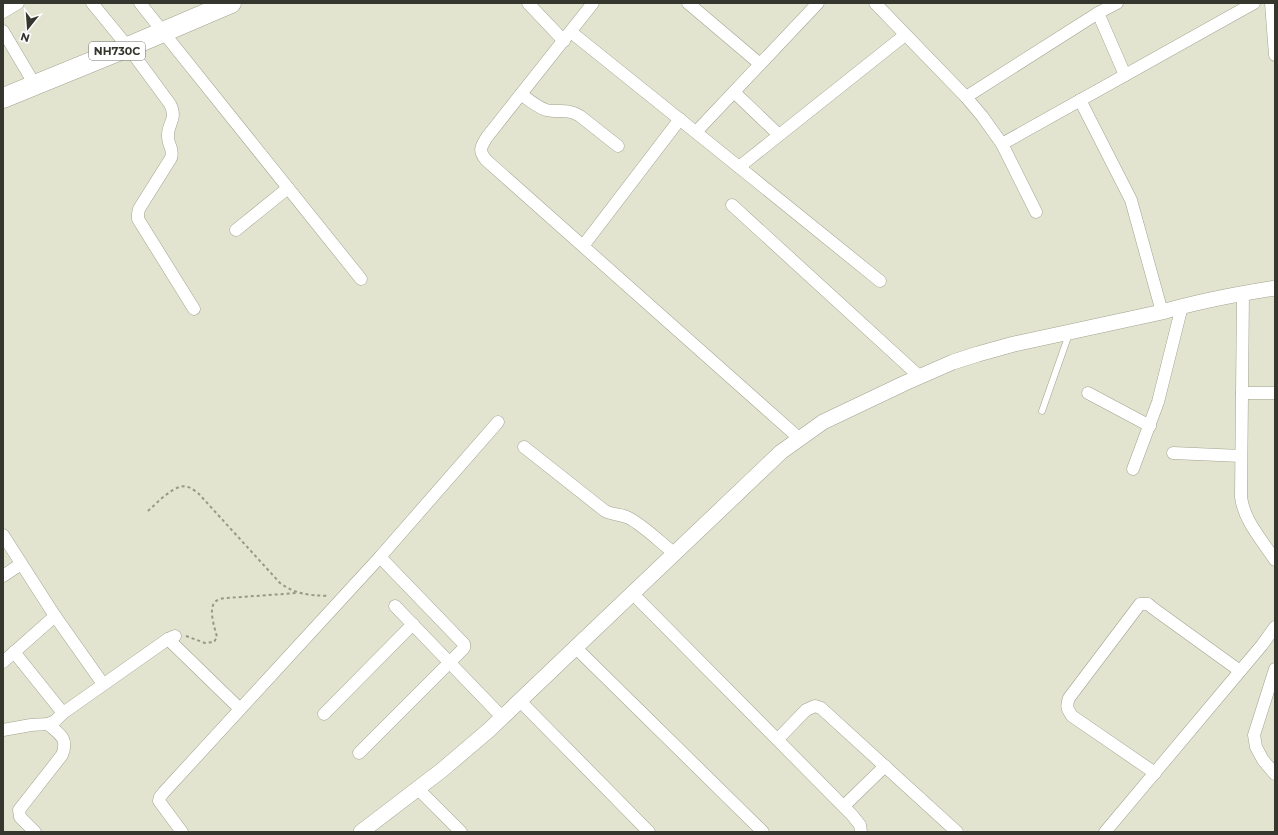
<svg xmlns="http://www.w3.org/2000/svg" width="1278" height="835" font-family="Montserrat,sans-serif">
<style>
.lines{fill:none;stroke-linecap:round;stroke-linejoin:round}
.service-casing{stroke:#a1a38f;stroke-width:7}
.minor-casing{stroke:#a1a38f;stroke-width:13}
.tertiary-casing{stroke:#a1a38f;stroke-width:16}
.trunk-casing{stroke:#a1a38f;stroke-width:21}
.path{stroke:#969888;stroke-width:2;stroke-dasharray:3 3;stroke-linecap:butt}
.service{stroke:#fff;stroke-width:6}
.minor{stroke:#fff;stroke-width:12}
.tertiary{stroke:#fff;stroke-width:15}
.trunk{stroke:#fff;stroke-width:20}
.labels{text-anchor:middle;stroke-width:3;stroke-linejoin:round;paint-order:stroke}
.shield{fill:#fff;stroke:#72726c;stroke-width:1}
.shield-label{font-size:11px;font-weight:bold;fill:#35362d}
</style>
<rect width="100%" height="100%" fill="#e2e4cf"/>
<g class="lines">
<g class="service-casing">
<polyline id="service" points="1042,411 1069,334"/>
</g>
<g class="minor-casing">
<g id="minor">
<path d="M92 3 128 47 170 104C178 120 167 123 168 137 168 147 174 147 171 158L139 209 138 214V219L194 309"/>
<polyline points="140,3 163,32 361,279"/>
<polyline points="528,3 564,41"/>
<path d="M593 3 487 137C481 147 478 150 486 160L800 439"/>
<polyline points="688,3 760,64"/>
<polyline points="875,3 966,97 982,116 1002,144 1036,212"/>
<polyline points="1271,3 1275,55"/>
<polyline points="3,12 18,3"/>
<polyline points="1098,13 1125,75"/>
<polyline points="3,31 35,85"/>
<polyline points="571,32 739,167 880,281"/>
<polyline points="734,92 779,135"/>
<path d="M521 94C529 100 537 107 546 110 559 113 567 108 580 116L618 146"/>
<polyline points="966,97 1098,13 1117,3"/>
<polyline points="1080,100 1131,200 1162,312"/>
<polyline points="696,132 818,3"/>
<polyline points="1002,144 1254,3"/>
<polyline points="739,167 905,35"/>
<polyline points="732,205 919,376"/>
<polyline points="236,230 288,188"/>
<polyline points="583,246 680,119"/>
<path d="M1243 293 1241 497C1244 521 1262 540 1275 560"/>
<polyline points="1088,393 1150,426"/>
<polyline points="1242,393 1275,393"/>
<path d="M524 447 605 511C613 515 621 514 629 518 644 526 661 543 675 554"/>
<polyline points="1173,453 1241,456"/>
<polyline points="1133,469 1158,402 1182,306"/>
<polyline points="3,535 55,616 103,684"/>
<polyline points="3,576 21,564"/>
<polyline points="633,594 852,815 860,825 861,832"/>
<polyline points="395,606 502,717"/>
<polyline points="168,639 240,709"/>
<polyline points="576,648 763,832"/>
<polyline points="14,652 63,713"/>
<polyline points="3,662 55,616"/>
<polyline points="1275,669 1254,735 1256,747 1263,760 1275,774"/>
<polyline points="520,701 649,832"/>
<polyline points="324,714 413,624"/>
<polyline points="3,730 31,725 48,724 55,721 63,713 168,639 175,636"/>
<polyline points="778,739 806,710 815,706 821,708 957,832"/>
<polyline points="359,753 464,648 464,644 380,557"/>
<path d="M1155 773 1072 716C1067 709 1066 706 1069 698L1140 604H1148L1154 609 1240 671"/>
<polyline points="418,789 461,832"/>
<polyline points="844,806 885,766"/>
<path d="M35 832 20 817 19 810 62 755C69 738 59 734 48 724"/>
<polyline points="182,832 159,801 160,797 164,792 380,557 498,422"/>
<polyline points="1105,832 1262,645 1275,627"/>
</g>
</g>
<g class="tertiary-casing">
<path id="tertiary" d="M361 832 442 770 489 730 781 452 823 422 905 383 953 362 978 354 1014 344 1162 312C1199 301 1237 294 1275 288"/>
</g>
<g class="trunk-casing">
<polyline id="trunk" points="3,98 128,47 231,3"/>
</g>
<g class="path">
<path d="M148 511C157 503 176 482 188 487 192 488 196 492 199 494L280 583C297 595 309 595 329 596"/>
<path d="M186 636 205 643 214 642 217 637C215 629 208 609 215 602 218 599 223 598 227 598L297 593"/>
</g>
<use href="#service" class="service"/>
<use href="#minor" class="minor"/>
<use href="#tertiary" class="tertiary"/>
<use href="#trunk" class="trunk"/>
</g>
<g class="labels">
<rect class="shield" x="89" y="42" width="56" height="18" rx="3"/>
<g class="shield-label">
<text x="117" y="55">NH730C</text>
</g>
</g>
<rect width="1278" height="835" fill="none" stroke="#35362d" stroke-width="8"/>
<g transform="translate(28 28) rotate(197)" stroke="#ffffff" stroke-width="3" paint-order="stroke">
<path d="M0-3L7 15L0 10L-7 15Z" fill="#35362d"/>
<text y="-6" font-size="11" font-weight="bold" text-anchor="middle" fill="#35362d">N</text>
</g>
</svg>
